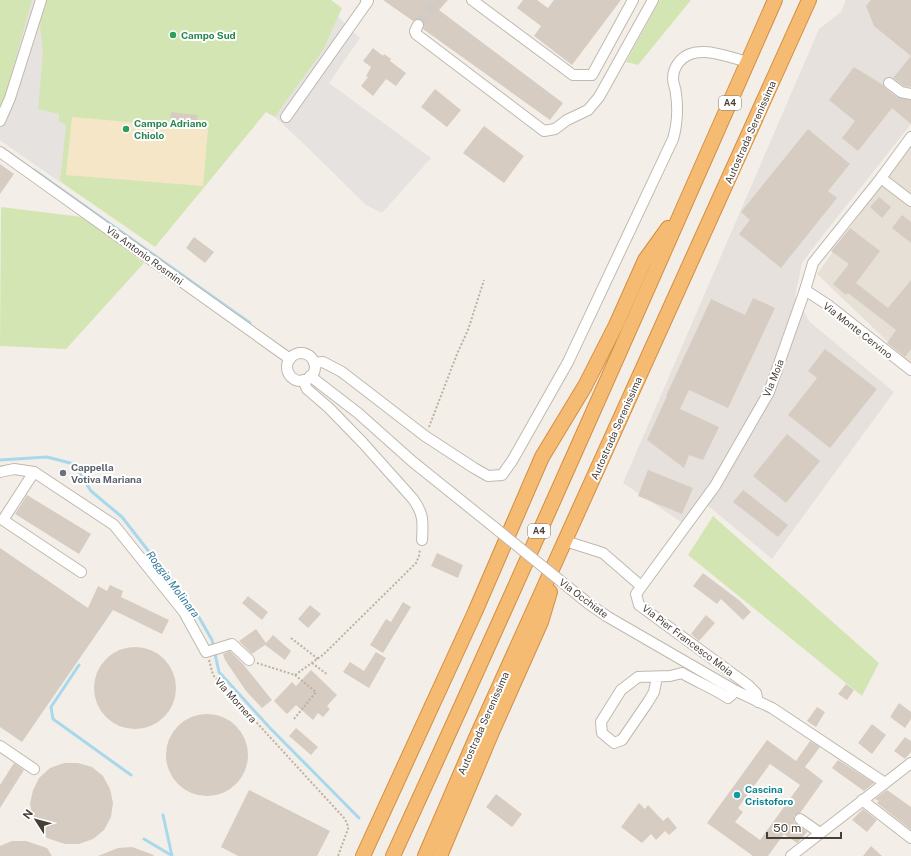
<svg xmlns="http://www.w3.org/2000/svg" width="911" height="856" font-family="'Public Sans',sans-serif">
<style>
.residential{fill:#e7e0d7}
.industrial{fill:#e6e1dd}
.green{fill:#d4e5b4}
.sand{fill:#f5e6c7}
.parking{fill:#e5e2e0}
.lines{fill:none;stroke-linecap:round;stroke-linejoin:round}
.stream{stroke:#a9d8ec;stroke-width:3}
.building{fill:#d7ccc1;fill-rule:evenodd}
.minor-tunnel{stroke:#d0ccc5;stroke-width:10;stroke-dasharray:10 5;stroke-linecap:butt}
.minor-casing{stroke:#c1b8ae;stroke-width:12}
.highway-casing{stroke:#d48e42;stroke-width:16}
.path{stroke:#bfb09e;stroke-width:2;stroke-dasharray:2 2;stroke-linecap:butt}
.minor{stroke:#fff;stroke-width:10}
.highway{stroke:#f5bb72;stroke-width:14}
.minor-bridge-casing{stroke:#c1b8ae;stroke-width:12;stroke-linecap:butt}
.minor-bridge{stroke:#fff;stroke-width:10}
.leisure-dot{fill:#2e9e5b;stroke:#fff;stroke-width:1.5}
.worship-dot{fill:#6b7280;stroke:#fff;stroke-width:1.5}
.culture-dot{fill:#0f9aa8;stroke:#fff;stroke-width:1.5}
.labels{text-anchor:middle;stroke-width:4;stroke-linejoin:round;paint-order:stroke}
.shield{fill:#fff;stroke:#7e7973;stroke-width:1}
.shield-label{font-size:9px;font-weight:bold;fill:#463f37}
.leisure-label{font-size:10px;font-weight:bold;fill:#27864d;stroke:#fff;text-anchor:start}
.street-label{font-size:10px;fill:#463f37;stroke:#fff}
.worship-label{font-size:10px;font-weight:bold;fill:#5b616d;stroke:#fff;text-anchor:start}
.culture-label{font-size:10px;font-weight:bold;fill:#0d838f;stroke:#fff;text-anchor:start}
.water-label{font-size:11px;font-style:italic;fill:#337b9c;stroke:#fff}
</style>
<rect width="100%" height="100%" fill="#f3efe8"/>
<polygon class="residential" points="911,143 911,364 817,274"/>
<polygon class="industrial" points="846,0 911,0 911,124 820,239 802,263 795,297 810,322 894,392 772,559 700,499 681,522 623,483 819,29 841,12"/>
<g class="green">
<polygon points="0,0 331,0 342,8 324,49 275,117 266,112 155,247 0,140"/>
<polygon points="660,0 691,0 638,65 626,62"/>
<polygon points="1,207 82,217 144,263 66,349 0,346"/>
<polygon points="713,516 879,663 862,696 688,555"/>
</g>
<polygon class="sand" points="72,117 208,129 203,186 66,175"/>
<g class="parking">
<polygon points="32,0 45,0 40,25 43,52 38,109 59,114 59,121 66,125 60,182 0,140 0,115"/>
<polygon points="338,17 360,38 329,83 431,158 382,213 366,205 304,144 275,117 324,49"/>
</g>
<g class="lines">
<g class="stream">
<polyline points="34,170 250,323"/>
<polyline points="0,460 47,457 74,464 91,491 122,517 196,612 212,640 219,672 270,728 359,818"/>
<polyline points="79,665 51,707 53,719 131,775"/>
<polyline points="163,815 172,856"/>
<polyline points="144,839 171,855"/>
</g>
</g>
<g class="building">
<polygon points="383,0 448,0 439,10 563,103 550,120 423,29 424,24 421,19 417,19 413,21"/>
<polygon points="523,0 537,0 548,8 554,0 621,0 572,65 534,36 541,26 517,8"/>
<polygon points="871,0 911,0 911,56 874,26 866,6"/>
<polygon points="373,48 383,56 384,54 391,59 390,61 406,73 396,86 386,79 373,96 361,86 368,77 366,76 371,67 363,61"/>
<polygon points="911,56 911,87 904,86 893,78"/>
<polygon points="854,67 883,85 885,88 897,97 911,100 911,124 892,108 858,151 842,138 855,121 829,100"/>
<polygon points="435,89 461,110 447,127 421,107"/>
<polygon points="171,112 198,115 197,123 170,120"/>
<polygon points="484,126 524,156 504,183 463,153"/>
<polygon points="808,129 850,164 828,191 837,198 781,268 739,234 750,220 741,212"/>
<polygon points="0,164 14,174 0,194"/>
<polygon points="879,197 891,207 882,218 870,207"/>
<polygon points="902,215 911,222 911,243 892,228"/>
<polygon points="850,228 880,251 856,283 888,308 911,280 911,349 905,357 887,343 896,330 848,293 846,295 833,284 849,264 831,251"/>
<polygon points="194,237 214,252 205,263 186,248"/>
<polygon points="753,298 775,308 728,408 689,390 680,409 719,427 703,460 689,455 684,468 647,440 667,396 666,396 711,299 745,315"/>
<polygon points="825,349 877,389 830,448 788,415 817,378 808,371"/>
<polygon points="787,434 820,461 786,503 753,476"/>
<polygon points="648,470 693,488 682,514 638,496"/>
<polygon points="743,490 788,525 778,537 733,502"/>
<polygon points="27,495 91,534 79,554 15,514"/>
<polygon points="0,548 88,608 98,586 107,591 110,585 123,591 121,597 169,620 162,634 113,610 22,742 0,727"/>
<polygon points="437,553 463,565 458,578 431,566"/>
<polygon points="703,573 740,601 751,612 743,620 721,599 717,604 693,586"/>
<polygon points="248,596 268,612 262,620 242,603"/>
<polygon points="403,602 411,607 383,653 370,645 386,619 391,622"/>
<polygon points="310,605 321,614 308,628 298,619"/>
<polygon points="706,615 715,623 699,641 691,634"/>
<polygon points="256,629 266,643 273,635 291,651 285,660 265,645 252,654 239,641"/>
<circle cx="135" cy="688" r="41"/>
<polygon points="230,651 243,664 272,700 262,708 246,691 225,660 223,654"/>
<polygon points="376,652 386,658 369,688 343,672 350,662 364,671"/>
<polygon points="311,670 337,695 327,706 330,709 323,717 318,713 313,720 296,705 287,714 274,701 292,682 296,686"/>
<polygon points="846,684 854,690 847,700 838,694"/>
<polygon points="899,703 911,712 911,719 905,728 890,717"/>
<polygon points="817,707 825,712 816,727 807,721"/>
<circle cx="207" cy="755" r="41"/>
<polygon points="872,724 886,735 872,754 858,743"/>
<polygon points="296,728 318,747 311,755 289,736"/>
<polygon points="905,737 911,741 911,752 905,759 894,751"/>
<path d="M767 740 796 761 810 741 820 747 805 767 823 781 800 813 794 816V822L807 832 799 841 797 843 784 834 768 856H753L707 823ZM770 764 800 785 760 840 735 822 743 812 738 808Z"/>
<polygon points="838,760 874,783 864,791 832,768"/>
<polygon points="14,763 24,770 0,808 0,785"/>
<polygon points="64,763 78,763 92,767 103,776 110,789 113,803 111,817 104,830 93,839 79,844 65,844 44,837 33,819 30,804 33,790 39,778 50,768"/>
<polygon points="249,790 330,831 317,856 238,856 221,847"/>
<polygon points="887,790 911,807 911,830 877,803 879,801 875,799"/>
<polygon points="496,794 522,814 512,827 486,807"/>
<polygon points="639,803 645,809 648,805 663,821 668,817 677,828 669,835 665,831 656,840 651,834 642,843 621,827"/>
<polygon points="863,809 877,820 867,832 852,820"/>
<polygon points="12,841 26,841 47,848 52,856 0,856 0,846"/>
<polygon points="871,846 882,856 863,856"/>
<polygon points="132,847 154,855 153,856 98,856 118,848"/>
</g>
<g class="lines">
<polyline class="minor-tunnel" points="418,25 438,0"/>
<g class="minor-casing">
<g id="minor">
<polyline points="472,0 573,75 592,75 633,0"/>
<polyline points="418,25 415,31 416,34 544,131 555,129 567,120 588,110 599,97 653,0"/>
<polyline points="889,83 901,92 911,94"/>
<polyline points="286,117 368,1 366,0"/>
<polyline points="0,121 10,98 41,0"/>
<polyline points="0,152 290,359"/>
<polyline points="881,178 911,201"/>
<polyline points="805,290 828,305 911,370"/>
<circle cx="301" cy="367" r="14"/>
<path d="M314 363 323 362 342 372 425 436 474 468 488 476 502 475 512 461 568 362 673 139C677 126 678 108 676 94 676 89 673 84 673 79 673 73 675 67 679 62 695 42 727 57 748 62"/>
<polyline points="310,376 358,413 413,462 494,527"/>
<path d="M303 380 307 389 329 408 363 443 413 499C424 514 423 522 422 540"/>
<polyline points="0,472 14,469 34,472 114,525 184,612 206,652 232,644 249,660"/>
<polyline points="34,472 3,520 81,572"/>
<polyline points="565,541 603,553 641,586"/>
<polyline points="568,587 589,604 608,617 736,691 772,708 885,783"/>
<path d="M657 677 654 692 648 702 622 740 614 743 602 733 601 722 621 690 638 677 670 676 682 673C697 682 713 688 728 698L736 691"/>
<polyline points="758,702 756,693 748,685 639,605 636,594 715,486 769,392 805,290 813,263 881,178 911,137"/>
<polyline points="0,746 34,769"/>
<polyline points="862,800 911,838"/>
<polyline points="800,819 820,833"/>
<polyline points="791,856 911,763"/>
</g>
</g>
<g class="highway-casing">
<g id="highway">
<polyline points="363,856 475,612 542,457 585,386 616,325 645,260 668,228"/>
<path d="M393 856C523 572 649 286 775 0"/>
<polyline points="425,856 475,740 809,0"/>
<polyline points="440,856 492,732 541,622 550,592"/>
</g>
</g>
<g class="path">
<polyline points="429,427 457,354 468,330 484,280"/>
<polyline points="291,638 318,659"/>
<polyline points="209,660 213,675 345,819 348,826 348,829 338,856"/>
<polyline points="257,663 295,675 324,654 416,563 419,556 420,549"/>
<polyline points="312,663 328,675"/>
<polyline points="294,719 316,692 295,675"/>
</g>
<use href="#minor" class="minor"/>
<use href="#highway" class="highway"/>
<g class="minor-bridge-casing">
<polyline id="minor-bridge" points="494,527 568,587"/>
</g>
<use href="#minor-bridge" class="minor-bridge"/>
</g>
<g class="leisure-dot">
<circle cx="173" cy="35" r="4"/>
<circle cx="126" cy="129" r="4"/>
</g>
<circle class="worship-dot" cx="63" cy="473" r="4"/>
<circle class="culture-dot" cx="737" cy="795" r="4"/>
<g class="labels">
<g class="shield">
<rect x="719" y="96" width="22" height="14" rx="3"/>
<rect x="528" y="524" width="22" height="14" rx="3"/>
</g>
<g class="shield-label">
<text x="730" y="106">A4</text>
<text x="539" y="534">A4</text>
</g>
<g class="leisure-label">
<text x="181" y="39">Campo Sud</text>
<text x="134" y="127">Campo Adriano<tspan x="134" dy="12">Chiolo</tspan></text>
</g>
<g class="street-label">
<text transform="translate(750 132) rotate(-66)" y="4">Autostrada Serenissima</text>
<text transform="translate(145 255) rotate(36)" y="4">Via Antonio Rosmini</text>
<text transform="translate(858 330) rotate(38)" y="4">Via Monte Cervino</text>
<text transform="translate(773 378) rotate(-68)" y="4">Via Moia</text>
<text transform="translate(616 428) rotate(-66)" y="4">Autostrada Serenissima</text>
<text transform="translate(584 598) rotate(37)" y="4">Via Occhiate</text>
<text transform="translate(688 640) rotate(37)" y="4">Via Pier Francesco Moia</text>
<text transform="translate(236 700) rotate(48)" y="4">Via Mornera</text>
<text transform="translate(483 723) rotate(-66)" y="4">Autostrada Serenissima</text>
</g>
<g class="worship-label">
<text x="71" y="471">Cappella<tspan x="71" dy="12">Votiva Mariana</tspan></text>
</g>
<g class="culture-label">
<text x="745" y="793">Cascina<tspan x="745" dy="12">Cristoforo</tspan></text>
</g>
<g class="water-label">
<text transform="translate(173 584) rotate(53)" y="4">Roggia Molinara</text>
</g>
</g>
<g transform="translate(36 820) rotate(306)" stroke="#ffffff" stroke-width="3" paint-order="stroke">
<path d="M0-3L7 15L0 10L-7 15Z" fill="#463f37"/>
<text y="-6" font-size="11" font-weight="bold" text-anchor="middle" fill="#463f37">N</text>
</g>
<path d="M767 832v6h74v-6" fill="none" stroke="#463f37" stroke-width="2"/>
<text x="773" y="832" font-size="12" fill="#463f37" stroke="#ffffff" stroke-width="3" paint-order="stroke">50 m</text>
</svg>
